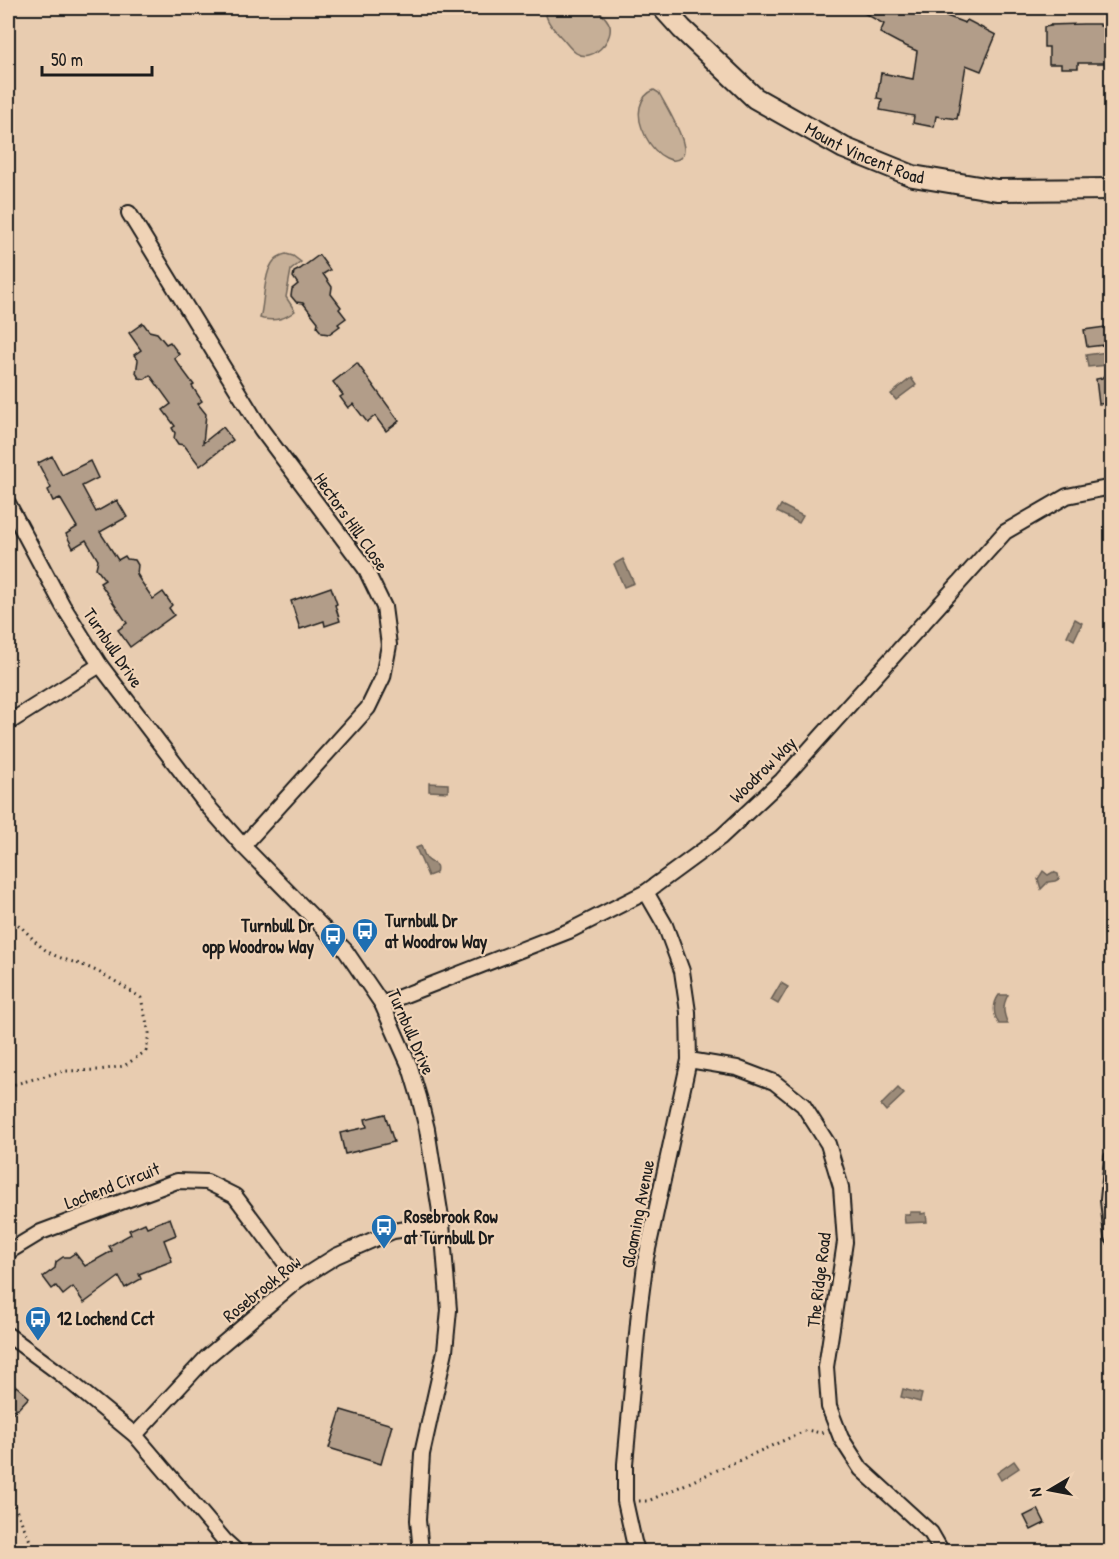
<svg xmlns="http://www.w3.org/2000/svg" width="1119" height="1559" font-family="'Patrick Hand',sans-serif">
<style>
.green{fill:#c6af97;stroke:#71665a;stroke-width:1.5}
.water{fill:#9c8b79;stroke:#695f54;stroke-width:1.5}
.building{fill:#b29d89;stroke:#1c1c1c;stroke-width:1.5}
.lines{fill:none;stroke-linecap:round;stroke-linejoin:round}
.minor-casing{stroke:#1c1c1c;stroke-width:18}
.secondary-casing{stroke:#1c1c1c;stroke-width:24}
.path{stroke:#1c1c1c;stroke-width:3;stroke-dasharray:1.5 4.5;stroke-linecap:butt}
.minor{stroke:#f0d3b6;stroke-width:14}
.secondary{stroke:#f0d3b6;stroke-width:20}
.labels{text-anchor:middle;stroke-width:4.5;stroke-linejoin:round;paint-order:stroke}
.street-label{font-size:18px;fill:#1c1c1c;stroke:#f0d3b6}
.poi-label{font-size:18px;font-weight:bold;fill:#1c1c1c;stroke:#f0d3b6;text-anchor:start}
</style>
<rect width="100%" height="100%" fill="#e8ccb0"/>
<filter id="ink" filterUnits="userSpaceOnUse"><feTurbulence type="fractalNoise" baseFrequency=".0167" numOctaves="2"/><feDisplacementMap in="SourceGraphic" scale="12" xChannelSelector="R" yChannelSelector="G"/><feConvolveMatrix kernelMatrix="1 2 1 2 8 2 1 2 1" color-interpolation-filters="sRGB"/></filter>
<g filter="url(#ink)">
<g class="green">
<path d="M545 8H596C601 13 608 19 610 26 613 42 591 63 576 53 570 49 565 41 560 36 552 27 545 20 545 8Z"/>
<path d="M654 90 659 93C666 106 680 129 683 143 687 156 678 164 666 158 650 151 636 124 640 107 642 99 646 93 654 90Z"/>
<path d="M286 254 293 256 301 262 291 270 286 297 295 311C285 319 276 321 263 319L260 318C266 300 261 258 286 254Z"/>
</g>
<g class="water">
<polygon points="1107,352 1108,365 1088,367 1086,355"/>
<polygon points="911,378 916,385 896,400 891,394"/>
<polygon points="781,505 803,516 799,523 777,512"/>
<polygon points="623,559 634,583 624,587 614,564"/>
<polygon points="1075,619 1082,623 1074,640 1067,636"/>
<polygon points="429,783 448,784 448,792 429,791"/>
<path d="M421 846C423 850 424 856 427 859 433 865 439 862 436 873L428 876 416 848Z"/>
<polygon points="1043,871 1048,875 1053,872 1058,874 1059,879 1055,881 1048,882 1041,889 1038,879"/>
<polygon points="781,983 788,987 778,1004 771,1000"/>
<path d="M999 995H1008C1002 1006 1003 1013 1008 1024H999C993 1014 992 1005 999 995Z"/>
<polygon points="898,1088 904,1094 886,1111 881,1105"/>
<polygon points="910,1212 921,1212 921,1214 926,1213 927,1222 905,1223 904,1214 910,1214"/>
<polygon points="903,1389 922,1394 920,1402 901,1397"/>
<polygon points="1014,1461 1019,1468 1001,1480 997,1473"/>
</g>
<g class="building">
<polygon points="855,8 939,8 946,10 944,15 965,23 967,20 996,35 981,71 966,65 957,119 936,116 934,127 913,123 914,116 880,110 882,99 877,98 881,73 913,79 917,51 899,43 880,33 884,24"/>
<polygon points="1083,24 1100,24 1100,26 1112,26 1112,63 1078,63 1078,68 1061,68 1061,64 1049,64 1049,47 1044,47 1044,27 1051,26 1050,25"/>
<polygon points="319,255 330,270 323,274 332,287 331,294 341,307 339,309 346,318 338,324 340,326 329,334 322,333 317,327 318,322 303,303 296,302 291,296 292,289 298,284 293,277 294,272 300,269"/>
<polygon points="143,323 149,331 157,333 166,344 170,342 179,354 174,358 194,385 192,386 202,401 198,404 206,414 203,443 223,427 233,440 200,466 184,445 178,444 174,438 175,433 172,428 175,426 163,410 171,404 150,375 145,379 139,378 136,373 138,360 134,355 141,350 129,333"/>
<polygon points="1112,326 1112,344 1087,347 1084,330"/>
<polygon points="357,363 399,421 386,431 375,416 367,422 353,404 348,408 340,397 343,395 333,382"/>
<polygon points="1112,366 1112,403 1099,404 1096,379 1102,378"/>
<polygon points="52,456 62,475 90,461 98,478 82,486 96,512 117,500 127,517 100,532 118,560 125,556 127,559 135,560 138,565 137,574 139,577 138,577 153,599 163,592 172,605 169,608 174,615 130,647 118,630 127,623 100,583 105,580 96,568 98,560 86,540 73,548 66,534 77,527 60,498 53,501 48,490 51,488 38,463"/>
<polygon points="331,587 337,604 335,605 340,621 325,626 324,621 300,629 291,601"/>
<polygon points="385,1114 394,1142 345,1154 340,1133 367,1127 365,1119"/>
<polygon points="170,1218 176,1235 164,1240 172,1261 139,1274 141,1279 125,1288 119,1277 84,1303 73,1287 63,1295 56,1286 52,1289 43,1277 55,1268 56,1262 63,1257 69,1257 75,1253 85,1266 112,1251 109,1246 131,1234 129,1230 145,1223 147,1227"/>
<polygon points="16,1386 29,1397 18,1409 17,1408 8,1418 8,1397"/>
<polygon points="341,1410 392,1425 381,1464 329,1448"/>
<polygon points="1038,1509 1045,1523 1031,1530 1024,1516"/>
</g>
<g class="lines">
<g class="minor-casing">
<g id="minor">
<polyline points="129,213 261,429 365,568 384,607 389,645 383,677 368,708 243,846"/>
<polyline points="8,503 63,606 100,665 205,803 243,846 345,950 382,1004 410,1067 419,1097 427,1129 442,1224 449,1310 445,1351 422,1454 418,1520 421,1552"/>
<polyline points="8,723 100,665"/>
<polyline points="382,1004 569,931 646,892 721,837 782,780 1005,532 1067,496 1112,487"/>
<polyline points="689,1060 737,1068 774,1082 803,1105 828,1144 841,1187 845,1242 826,1367 829,1407 841,1438 861,1469 931,1533 942,1552"/>
<polyline points="1112,1158 1108,1200 1112,1237"/>
<polyline points="8,1252 41,1232 177,1181 207,1182 235,1196 298,1280"/>
<polyline points="8,1335 62,1375 135,1435 225,1541 237,1552"/>
<polyline points="135,1435 207,1357 298,1280 336,1256 393,1231 442,1224"/>
<polyline points="638,1552 634,1542 625,1501 625,1464 639,1312 646,1258 689,1060 688,1012 682,971 665,925 646,892"/>
</g>
</g>
<g class="secondary-casing">
<g id="secondary">
<path id="s1" d="M663 8 682 29 755 98 844 148 913 176 997 190 1112 189"/>
</g>
</g>
<g class="path">
<path d="M8 918C26 927 35 946 54 955 64 960 75 962 85 966 105 974 123 986 141 998L149 1033 146 1051 124 1066 100 1070 64 1071 8 1086"/>
<polyline points="8,1495 14,1505 35,1552"/>
<polyline points="639,1501 648,1501 807,1430 821,1433 823,1432"/>
</g>
<use href="#minor" class="minor"/>
<use href="#secondary" class="secondary"/>
</g>
</g>
<defs>
<g id="bus-pin" transform="scale(1.35)"><path d="M0 17L-7.5 6A9.5 9.5 0 1 1 7.5 6Z" fill="#1f6fb2" stroke="#f0d3b6"/><path d="M-5-6H5V4H4V6H2V4H-2V6H-4V4H-5ZM-3.5-4V0h7V-4ZM-3.5 1.2v1.5H-2V1.2ZM2 1.2v1.5H3.5V1.2Z" fill="#fff"/></g>
</defs>
<g fill-rule="evenodd">
<use href="#bus-pin" x="365" y="931"/>
<use href="#bus-pin" x="333" y="936"/>
<use href="#bus-pin" x="384" y="1227"/>
<use href="#bus-pin" x="38" y="1319"/>
</g>
<g class="labels">
<g class="street-label">
<text dy="6" stroke="none"><textPath href="#s1" startOffset="252">Mount Vincent Road</textPath></text>
<text transform="translate(351 522) rotate(55)" y="6">Hectors Hill Close</text>
<text transform="translate(113 648) rotate(56)" y="6">Turnbull Drive</text>
<text transform="translate(763 770) rotate(-45)" y="6">Woodrow Way</text>
<text transform="translate(411 1032) rotate(66)" y="6">Turnbull Drive</text>
<text transform="translate(112 1186) rotate(-21)" y="6">Lochend Circuit</text>
<text transform="translate(638 1214) rotate(-79)" y="6">Gloaming Avenue</text>
<text transform="translate(819 1280) rotate(-83)" y="6">The Ridge Road</text>
<text transform="translate(262 1289) rotate(-39)" y="6">Rosebrook Row</text>
</g>
<g class="poi-label">
<text x="385" y="927">Turnbull Dr<tspan x="385" dy="21">at Woodrow Way</tspan></text>
<text x="314" y="932" text-anchor="end">Turnbull Dr<tspan x="314" dy="21">opp Woodrow Way</tspan></text>
<text x="404" y="1223">Rosebrook Row<tspan x="404" dy="21">at Turnbull Dr</tspan></text>
<text x="57" y="1325">12 Lochend Cct</text>
</g>
</g>
<rect width="1119" height="1559" fill="none" stroke="#f0d3b6" stroke-width="30"/>
<rect x="15" y="15" width="1089" height="1529" fill="none" stroke="#1c1c1c" stroke-width="2" filter="url(#ink)"/>
<g transform="translate(1050 1490) rotate(260)" stroke="#f0d3b6" stroke-width="4.5" paint-order="stroke">
<path d="M0-4.5L10 22L0 15L-10 22Z" fill="#1c1c1c"/>
<text y="-9" font-size="16" font-weight="bold" text-anchor="middle" fill="#1c1c1c">N</text>
</g>
<path d="M42 66v9h110v-9" fill="none" stroke="#1c1c1c" stroke-width="3"/>
<text x="51" y="66" font-size="18" fill="#1c1c1c" stroke="#f0d3b6" stroke-width="4.5" paint-order="stroke">50 m</text>
</svg>
